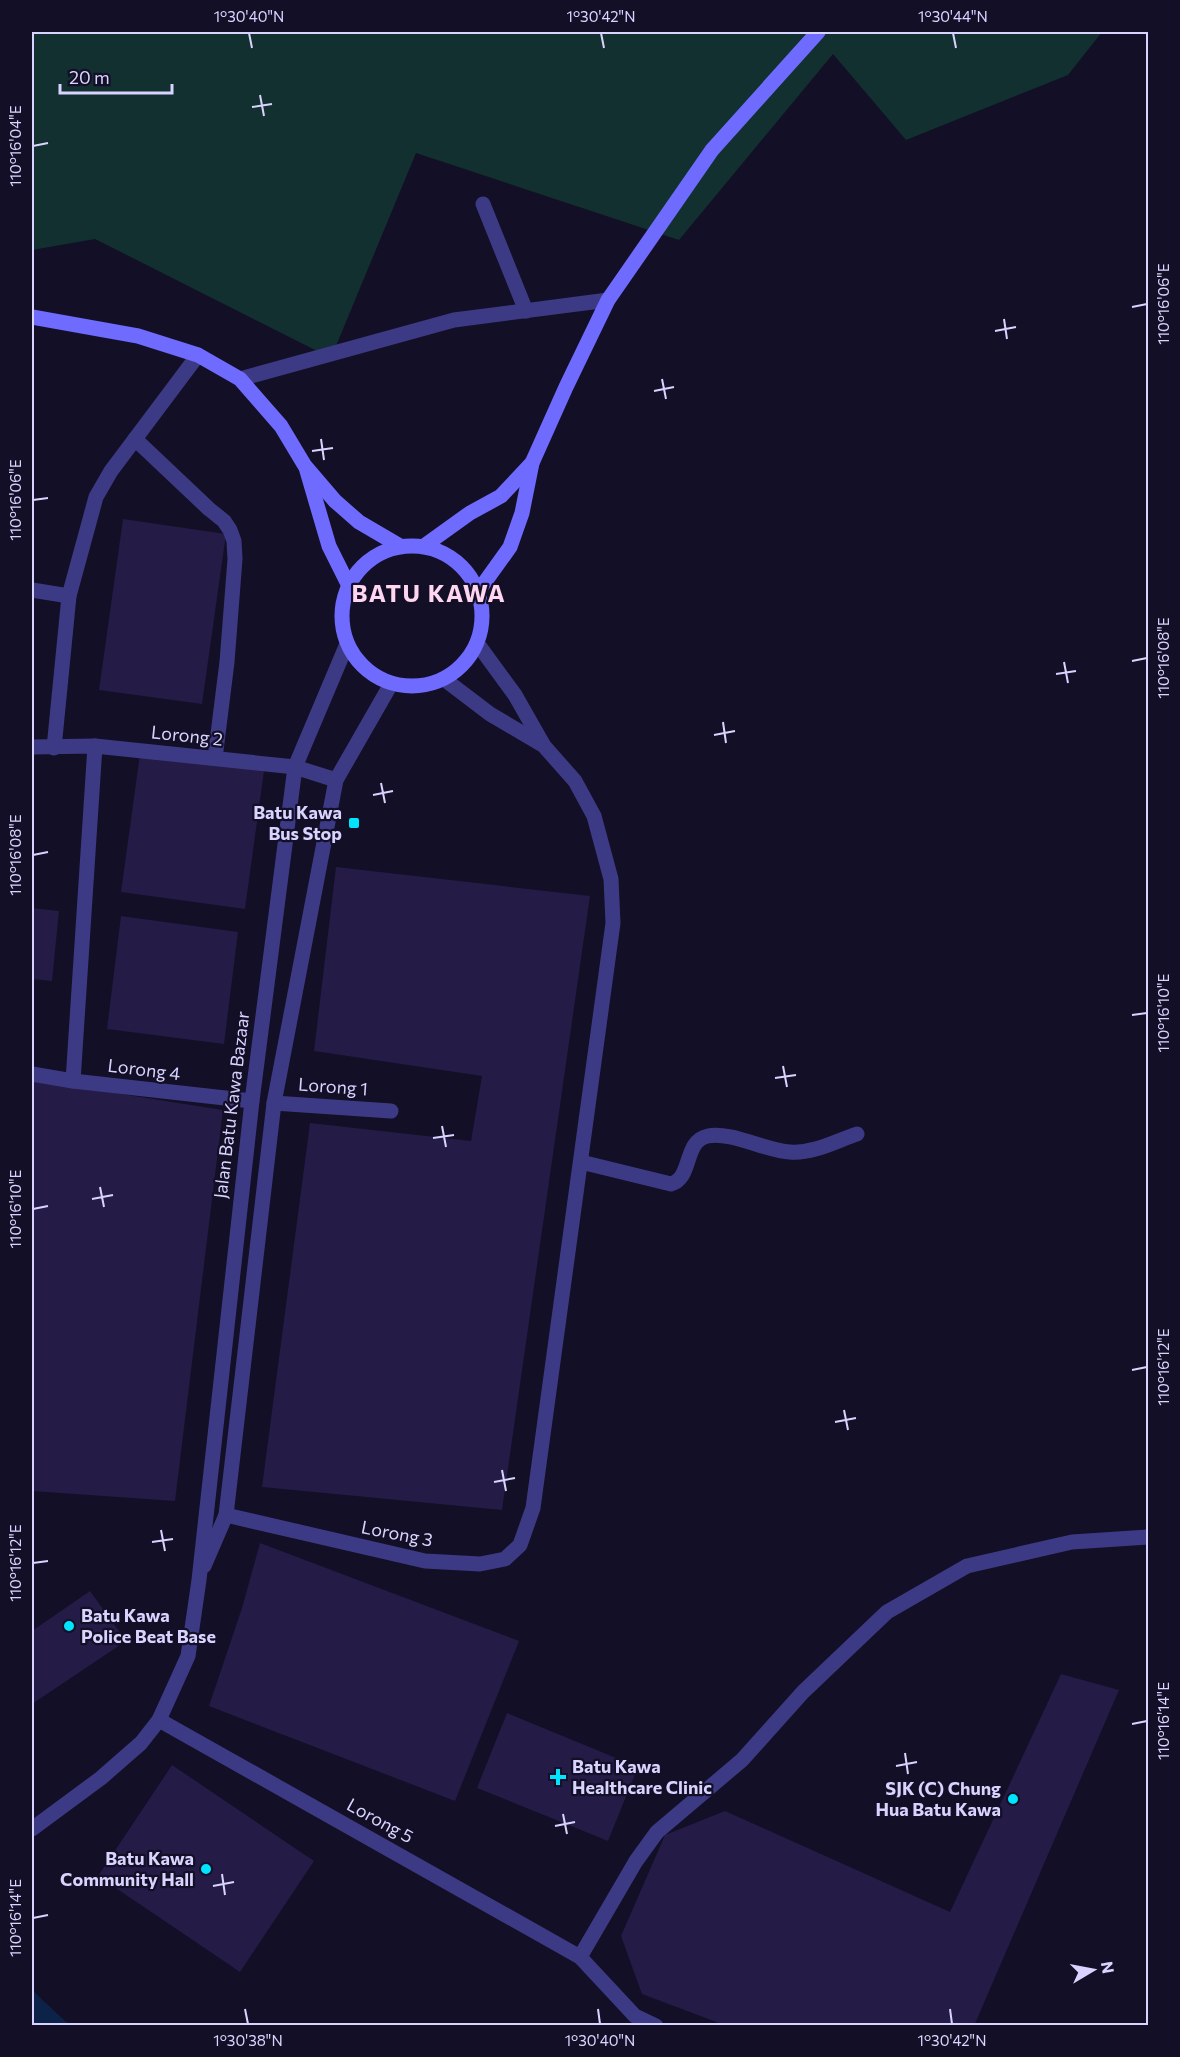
<svg xmlns="http://www.w3.org/2000/svg" width="1180" height="2057" font-family="Commissioner,sans-serif">
<style>
.green{fill:#12302f}
.water{fill:#0c2248}
.building{fill:#241b47}
.lines{fill:none;stroke-linecap:round;stroke-linejoin:round}
.lane{stroke:#3d3a85;stroke-width:15}
.street{stroke:#3d3a85;stroke-width:15}
.secondary{stroke:#6f6bff;stroke-width:15}
.ticks{fill:none;stroke:#d9d4ff;stroke-width:2}
.poi-dot{fill:#00e5ff;stroke:#130f26;stroke-width:2}
.labels{text-anchor:middle;stroke-width:4.5;stroke-linejoin:round;paint-order:stroke}
.street-label{font-size:18px;fill:#d9d4ff;stroke:#130f26}
.poi-label{font-size:18px;font-weight:bold;fill:#d9d4ff;stroke:#130f26;text-anchor:end}
.district-label{font-size:24px;font-weight:bold;letter-spacing:1.5px;fill:#ffd6f0;stroke:#130f26}
.neatline{fill:none;stroke:#d9d4ff;stroke-width:2}
.ticks-label{font-size:15px;text-anchor:middle;fill:#d9d4ff}
</style>
<rect width="100%" height="100%" fill="#130f26"/>
<polygon class="green" points="32,32 1102,32 1068,75 906,140 833,54 679,240 416,153 331,358 95,239 32,250"/>
<polygon class="water" points="32,1990 65,2021 71,2025 32,2025"/>
<g class="building">
<polygon points="123,519 226,534 202,704 99,690"/>
<polygon points="140,754 264,771 245,909 121,892"/>
<polygon points="336,867 590,896 502,1510 262,1487 310,1123 471,1141 482,1076 314,1051"/>
<polygon points="32,908 59,911 52,981 32,979"/>
<polygon points="121,916 238,932 224,1044 107,1029"/>
<polygon points="32,1080 223,1110 175,1501 32,1491"/>
<polygon points="260,1543 519,1641 455,1801 209,1706 242,1608"/>
<polygon points="90,1591 126,1641 32,1704 32,1631"/>
<polygon points="1061,1674 1119,1690 974,2026 727,2026 642,1994 621,1936 665,1835 725,1811 950,1912"/>
<polygon points="507,1713 638,1767 608,1841 477,1788"/>
<polygon points="172,1765 314,1861 240,1972 98,1876"/>
</g>
<g class="lines">
<g class="lane">
<polyline points="483,204 526,311"/>
<polyline points="135,439 209,509 224,521 230,530 234,541 235,559 227,662 215,758"/>
</g>
<g class="street">
<polyline points="240,379 454,320 608,300"/>
<polyline points="32,590 69,596"/>
<polyline points="444,679 490,714 541,744"/>
<polyline points="32,747 95,746 295,767 336,780"/>
<polyline points="54,748 69,596 96,497 111,471 198,355"/>
<polyline points="32,1074 73,1081 252,1101"/>
<polyline points="73,1081 95,746"/>
<polyline points="274,1103 391,1111"/>
<path d="M581 1162 671 1184C693 1178 683 1141 708 1136 730 1131 767 1151 790 1152 813 1154 836 1141 857 1134"/>
<polyline points="226,1515 425,1561 480,1564 505,1559 520,1545 533,1508 613,923 611,879 594,816 575,781 544,746 515,695 477,643"/>
<polyline points="204,1566 226,1515 274,1103 336,780 391,684"/>
<polyline points="159,1720 580,1957 635,2016 656,2026"/>
<polyline points="32,1829 101,1778 141,1743 159,1720 188,1656 199,1580 252,1101 295,767 347,644"/>
<polyline points="580,1957 636,1861 657,1832 742,1760 803,1692 887,1612 967,1566 1072,1542 1148,1537"/>
</g>
<g class="secondary">
<polyline points="32,317 138,336 198,355 240,379 281,426 305,466 335,501 359,522 400,546"/>
<polyline points="307,471 329,546 348,584"/>
<circle cx="412" cy="616" r="70"/>
<polyline points="424,546 470,513 501,496 532,463"/>
<polyline points="477,593 510,547 522,513 532,463 566,387 608,300 712,150 818,32"/>
</g>
</g>
<path class="ticks" d="M249 33 252 48M601 33 604 48M953 33 956 48M260 95 264 116M252 107 272 104M33 146 48 143M1132 307 1147 304M1004 319 1007 339M995 331 1016 327M662 379 666 399M654 391 674 387M321 439 324 460M312 451 333 448M33 500 48 498M1132 661 1147 658M1064 662 1068 683M1056 674 1076 671M723 722 726 743M714 735 735 731M381 783 385 803M373 795 393 791M33 855 48 852M1132 1015 1147 1013M783 1066 787 1087M775 1078 796 1075M442 1126 446 1147M433 1138 454 1135M100 1187 104 1207M92 1199 113 1195M33 1209 48 1206M1132 1370 1147 1367M844 1410 848 1430M835 1422 856 1418M502 1470 506 1491M494 1482 515 1478M161 1530 165 1551M152 1542 173 1539M33 1563 48 1561M1132 1724 1147 1721M905 1753 908 1774M896 1766 917 1762M563 1814 567 1834M555 1826 575 1822M222 1874 225 1895M213 1886 234 1882M33 1918 48 1915M245 2009 248 2024M598 2009 600 2024M950 2009 952 2024"/>
<g class="poi-dot">
<rect x="348" y="817" width="12" height="12" rx="3"/>
<circle cx="69" cy="1626" r="6"/>
<path d="M555 1768h6v6h6v6h-6v6h-6v-6h-6v-6h6z"/>
<circle cx="1013" cy="1799" r="6"/>
<circle cx="206" cy="1869" r="6"/>
</g>
<g class="labels">
<g class="street-label">
<text transform="translate(187 736) rotate(6)" y="6">Lorong 2</text>
<text transform="translate(144 1070) rotate(7)" y="6">Lorong 4</text>
<text transform="translate(333 1087) rotate(4)" y="6">Lorong 1</text>
<text transform="translate(232 1105) rotate(-83)" y="6">Jalan Batu Kawa Bazaar</text>
<text transform="translate(397 1534) rotate(11)" y="6">Lorong 3</text>
<text transform="translate(380 1821) rotate(29)" y="6">Lorong 5</text>
</g>
<g class="poi-label">
<text x="342" y="819">Batu Kawa<tspan x="342" dy="21">Bus Stop</tspan></text>
<text x="81" y="1622" text-anchor="start">Batu Kawa<tspan x="81" dy="21">Police Beat Base</tspan></text>
<text x="572" y="1773" text-anchor="start">Batu Kawa<tspan x="572" dy="21">Healthcare Clinic</tspan></text>
<text x="1001" y="1795">SJK (C) Chung<tspan x="1001" dy="21">Hua Batu Kawa</tspan></text>
<text x="194" y="1865">Batu Kawa<tspan x="194" dy="21">Community Hall</tspan></text>
</g>
<g class="district-label">
<text x="429" y="602">BATU KAWA</text>
</g>
</g>
<rect width="1180" height="2057" fill="none" stroke="#130f26" stroke-width="66"/>
<g transform="translate(1093 1970) rotate(80)" stroke="#130f26" stroke-width="4.5" paint-order="stroke">
<path d="M0-4.5L10 22L0 15L-10 22Z" fill="#d9d4ff"/>
<text y="-9" font-size="16" font-weight="bold" text-anchor="middle" fill="#d9d4ff">N</text>
</g>
<path d="M60 84v9h112v-9" fill="none" stroke="#d9d4ff" stroke-width="3"/>
<text x="69" y="84" font-size="18" fill="#d9d4ff" stroke="#130f26" stroke-width="4.5" paint-order="stroke">20 m</text>
<rect x="33" y="33" width="1114" height="1991" class="neatline"/>
<g class="ticks-label">
<text x="249" y="22">1°30'40"N</text>
<text x="601" y="22">1°30'42"N</text>
<text x="953" y="22">1°30'44"N</text>
<text transform="translate(16 146) rotate(-90)" y="5">110°16'04"E</text>
<text transform="translate(1164 304) rotate(-90)" y="5">110°16'06"E</text>
<text transform="translate(16 500) rotate(-90)" y="5">110°16'06"E</text>
<text transform="translate(1164 658) rotate(-90)" y="5">110°16'08"E</text>
<text transform="translate(16 855) rotate(-90)" y="5">110°16'08"E</text>
<text transform="translate(1164 1013) rotate(-90)" y="5">110°16'10"E</text>
<text transform="translate(16 1209) rotate(-90)" y="5">110°16'10"E</text>
<text transform="translate(1164 1367) rotate(-90)" y="5">110°16'12"E</text>
<text transform="translate(16 1563) rotate(-90)" y="5">110°16'12"E</text>
<text transform="translate(1164 1721) rotate(-90)" y="5">110°16'14"E</text>
<text transform="translate(16 1918) rotate(-90)" y="5">110°16'14"E</text>
<text x="248" y="2046">1°30'38"N</text>
<text x="600" y="2046">1°30'40"N</text>
<text x="952" y="2046">1°30'42"N</text>
</g>
</svg>
